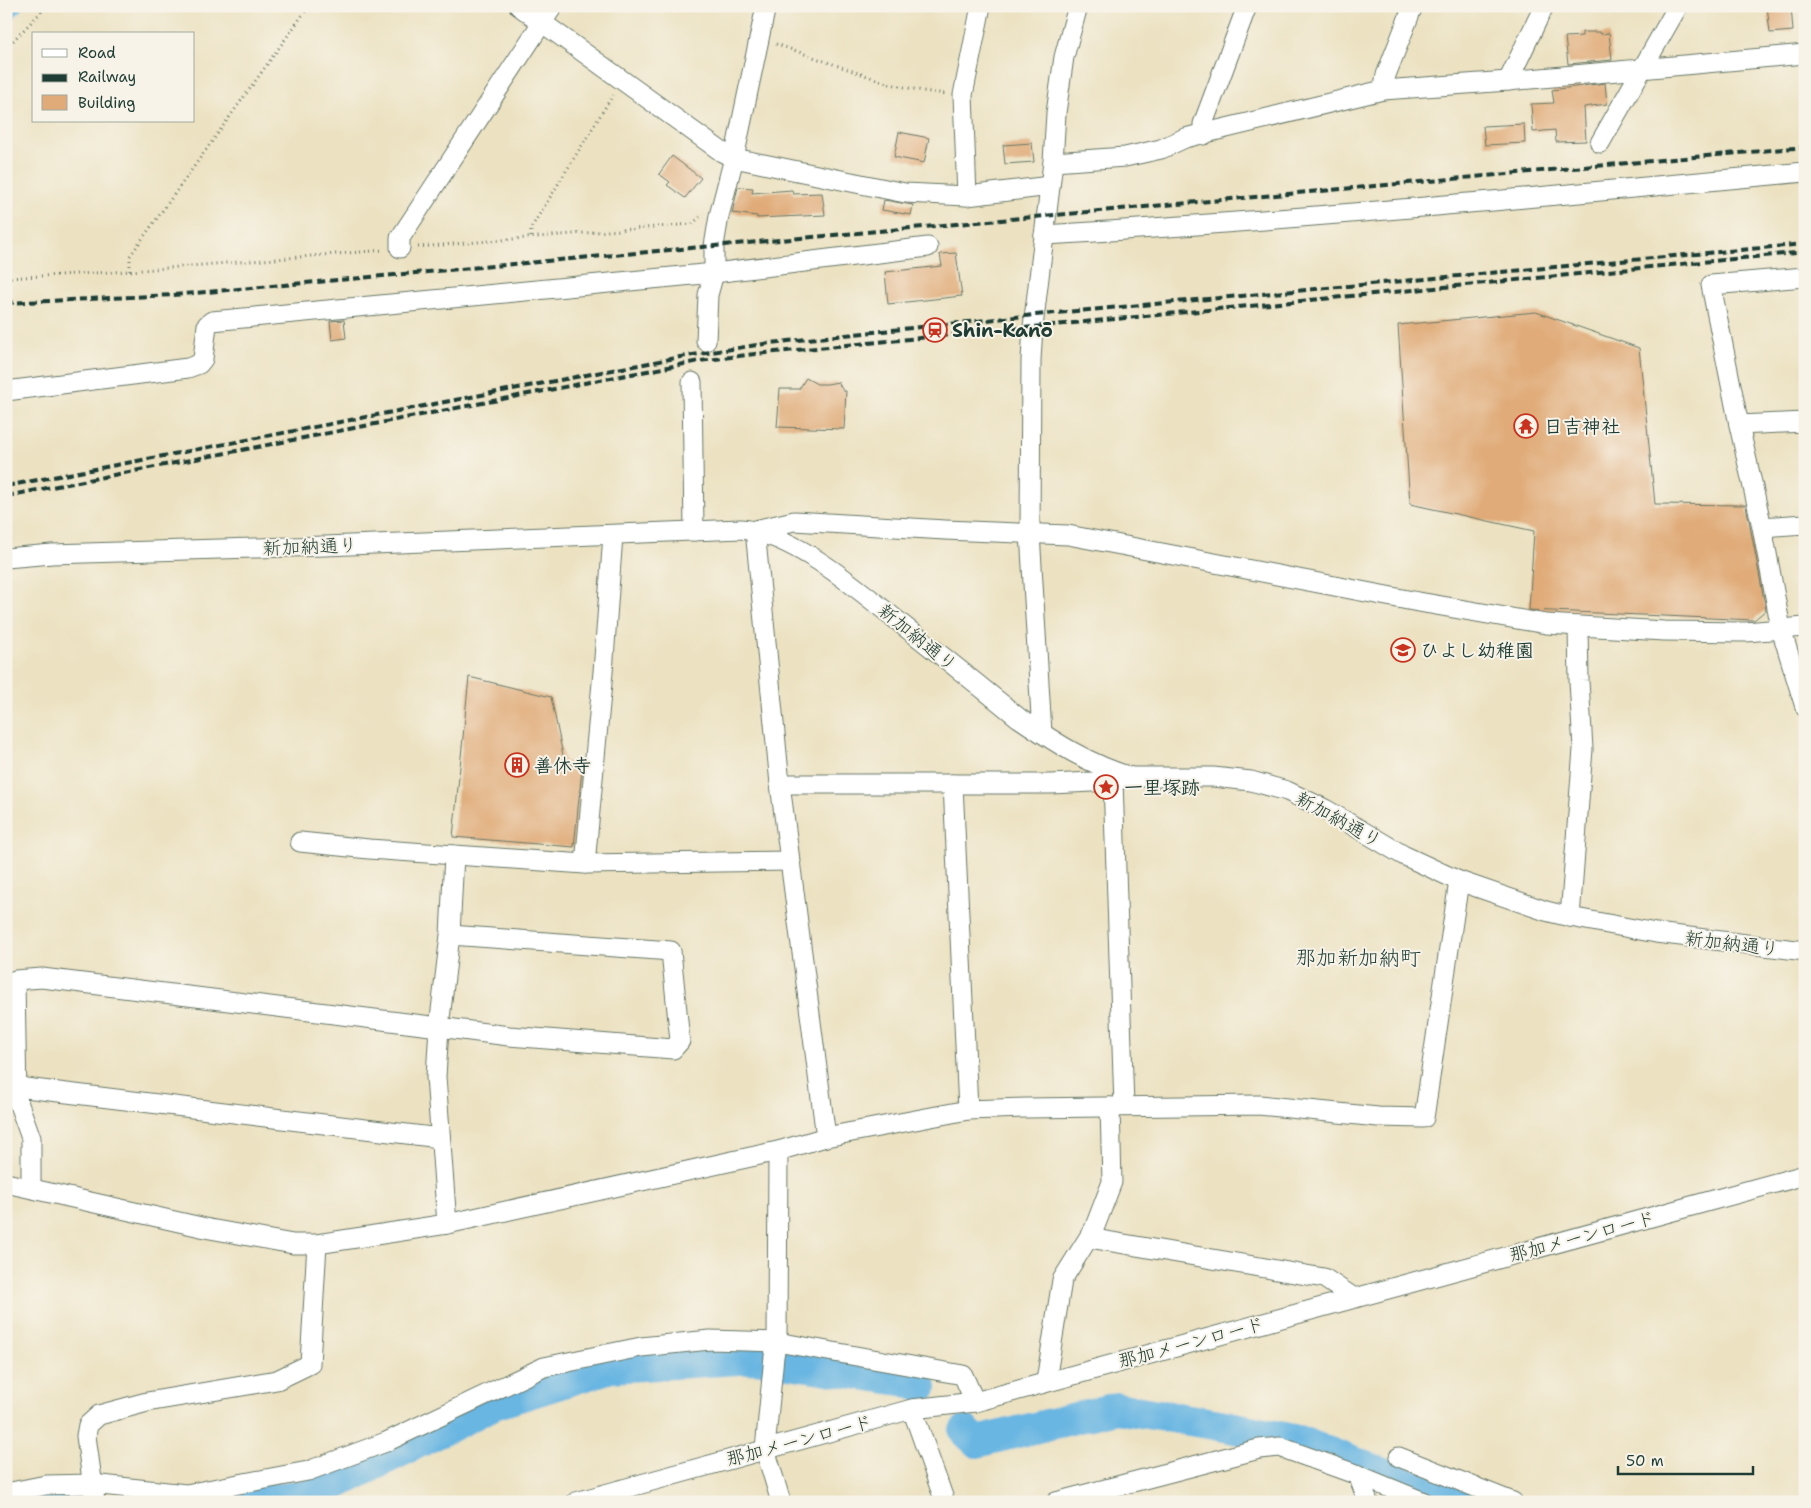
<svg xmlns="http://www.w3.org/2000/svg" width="1811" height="1508" font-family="'Shantell Sans','Klee One',sans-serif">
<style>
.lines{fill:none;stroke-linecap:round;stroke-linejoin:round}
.stream{stroke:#69b6e2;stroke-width:5.5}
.river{stroke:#69b6e2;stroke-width:32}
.building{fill:#e0ab78}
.minor-casing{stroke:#677766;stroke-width:21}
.path{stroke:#677766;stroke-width:3;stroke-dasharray:1 4;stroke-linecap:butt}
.minor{stroke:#fff;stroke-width:19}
.rail{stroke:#1f3d34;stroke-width:4;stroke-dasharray:8 4;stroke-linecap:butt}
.labels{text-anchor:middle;stroke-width:4;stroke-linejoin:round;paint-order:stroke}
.poi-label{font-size:19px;font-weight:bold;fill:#1f3d34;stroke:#f7f3e8;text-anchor:start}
.street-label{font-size:19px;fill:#1f3d34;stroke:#f7f3e8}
.quarter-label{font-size:21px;fill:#1f3d34;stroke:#f7f3e8}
</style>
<rect width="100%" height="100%" fill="#f7f3e8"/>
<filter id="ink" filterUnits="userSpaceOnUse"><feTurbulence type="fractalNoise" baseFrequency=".02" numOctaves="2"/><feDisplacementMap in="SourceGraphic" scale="10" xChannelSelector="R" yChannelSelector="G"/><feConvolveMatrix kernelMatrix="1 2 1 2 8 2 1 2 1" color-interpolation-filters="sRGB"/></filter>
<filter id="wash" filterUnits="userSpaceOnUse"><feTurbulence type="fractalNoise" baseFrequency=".0096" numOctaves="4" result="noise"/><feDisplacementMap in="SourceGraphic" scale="20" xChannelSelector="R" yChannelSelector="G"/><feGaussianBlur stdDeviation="1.12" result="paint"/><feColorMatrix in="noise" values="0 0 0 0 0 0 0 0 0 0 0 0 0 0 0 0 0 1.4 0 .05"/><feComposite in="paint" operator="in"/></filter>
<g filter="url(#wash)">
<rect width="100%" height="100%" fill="#ece2c2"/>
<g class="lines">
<polyline class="stream" points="6,22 21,6"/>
<g class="river">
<polyline points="965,1431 977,1442 1116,1408 1220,1425 1298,1441 1457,1502"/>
<polyline points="46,1502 81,1502"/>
<polyline points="248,1502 316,1494 494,1404 611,1367 755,1358 907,1381 921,1387"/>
</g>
</g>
<g id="blocks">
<g class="building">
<polygon points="1767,6 1791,6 1793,31 1770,33"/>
<polygon points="1582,32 1599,32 1600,34 1609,33 1612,60 1568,64 1565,37 1582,36"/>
<polygon points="1605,83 1607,104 1584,107 1586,141 1556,142 1555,130 1533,132 1531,104 1554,103 1552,90"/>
<polygon points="1524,124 1525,143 1485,145 1483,126"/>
<polygon points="899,132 929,138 924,163 894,157"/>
<polygon points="1032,143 1034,162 1005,164 1003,145"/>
<polygon points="672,156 701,178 685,198 667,185 670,182 659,174"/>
<polygon points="738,187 753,188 752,193 792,190 793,194 822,193 825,215 757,218 757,216 732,213"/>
<polygon points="884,200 913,205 911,215 882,210"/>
<polygon points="956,253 962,296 888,304 885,272 942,266 940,254"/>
<polygon points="1536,312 1639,348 1655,504 1746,505 1766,610 1754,620 1529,610 1534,531 1410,504 1398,325"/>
<polygon points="344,320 346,338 332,340 330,321"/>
<polygon points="806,378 817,384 827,384 838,382 843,391 846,391 844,429 777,427 780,389 799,389"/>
<polygon points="469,677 551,697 564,760 582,769 574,847 453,837"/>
</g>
</g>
</g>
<g filter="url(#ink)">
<use href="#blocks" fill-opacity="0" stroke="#677766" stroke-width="1"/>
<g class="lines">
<g class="minor-casing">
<g id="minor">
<polyline points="519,6 722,152 734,158 905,193 967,196 1050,186"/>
<polyline points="1508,81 1544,6"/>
<polyline points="1383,90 1386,75 1413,6"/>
<polyline points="1204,135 1203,124 1247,6"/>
<polyline points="1600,143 1678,6"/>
<polyline points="1053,162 1125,157 1161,149 1185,138 1383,90 1508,81 1805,54"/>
<polyline points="967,196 963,95 981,6"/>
<path d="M1044 235C1298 220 1552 196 1805 172"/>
<polyline points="400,248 400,238 553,6"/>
<polyline points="1805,277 1711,285 1739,425 1762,527 1781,629 1805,707"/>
<polyline points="706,341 708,295 714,273 714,246 719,216 734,158 766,6"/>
<polyline points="692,382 694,531"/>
<polyline points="6,391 188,368 199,364 203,359 207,325 212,321 714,273 928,247"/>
<polyline points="1739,425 1805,422"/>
<polyline points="1762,527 1805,524"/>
<polyline points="755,530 794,521 945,530 1068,535 1413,601 1546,624 1664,631 1746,632 1805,627"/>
<polyline points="755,530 780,784 826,1137"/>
<path d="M6 558 52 554 325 546 741 529C797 534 865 595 909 630 946 659 982 688 1019 718 1056 743 1088 764 1131 777"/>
<polyline points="1042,733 1030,533 1031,360 1033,327 1053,162 1056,113 1064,57 1078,6"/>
<polyline points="1113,781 1124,1106"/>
<polyline points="780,784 1051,784 1113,781 1131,777 1213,777 1251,781 1287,791 1325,809 1403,855 1459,881 1546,911 1570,917 1656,933 1805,951"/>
<polyline points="953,784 968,1110"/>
<polyline points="300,842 369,849 585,864 791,861"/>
<polyline points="585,864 603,672 613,535"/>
<polyline points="1570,917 1583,749 1579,681 1578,626"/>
<polyline points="450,935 439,1027 509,1036 673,1049 680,1041 671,951 450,935 454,855"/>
<polyline points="17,1087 440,1138"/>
<polyline points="778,1151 777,1342 774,1356 765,1449 781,1502"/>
<polyline points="6,1183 210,1229 293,1244 317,1244"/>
<polyline points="31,1188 31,1138 17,1099 15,980 42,978 439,1027 436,1077 447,1224"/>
<polyline points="1089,1238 1324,1278 1354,1298"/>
<polyline points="1046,1381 1062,1280 1094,1229 1112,1182 1110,1107"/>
<polyline points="912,1409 945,1502"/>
<polyline points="1399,1457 1513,1502"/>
<polyline points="1358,1475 1424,1502"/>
<polyline points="6,1493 46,1485 92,1484 186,1494 308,1471 386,1442 544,1367 641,1347 710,1340 777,1342 963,1375 975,1402"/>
<polyline points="95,1502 86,1436 88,1425 99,1415 147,1402 277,1380 310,1364 317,1244 447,1224 778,1151 826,1137 968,1110 1027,1108 1259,1105 1378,1117 1424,1118 1459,881"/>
<polyline points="576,1502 912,1409 975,1402 1805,1175"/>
<polyline points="1056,1502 1259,1449 1280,1447 1358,1475 1368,1502"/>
</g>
</g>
<g class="path">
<polyline points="6,12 11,6"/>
<polyline points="776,44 890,84 923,91 947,94"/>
<polyline points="6,48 47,6"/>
<polyline points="531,237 531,228 613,95"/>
<polyline points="418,247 692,224 700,217"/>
<polyline points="130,271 130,256 309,6"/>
<polyline points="6,278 130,271 384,250"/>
</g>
<use href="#minor" class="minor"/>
<g class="rail">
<polyline points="6,303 173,295 1805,147"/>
<polyline points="6,486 680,357 770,343 1034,315 1805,244"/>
<polyline points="6,496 600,380 700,361 755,354 1805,252"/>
</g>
</g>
</g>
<defs>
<g id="station-ring" transform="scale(1.25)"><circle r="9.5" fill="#f7f3e8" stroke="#c8321e" stroke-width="1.5"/><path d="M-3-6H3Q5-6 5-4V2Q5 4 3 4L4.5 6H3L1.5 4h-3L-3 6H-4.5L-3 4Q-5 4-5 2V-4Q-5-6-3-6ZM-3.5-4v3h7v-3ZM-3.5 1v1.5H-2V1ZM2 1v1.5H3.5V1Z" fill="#c8321e"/></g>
<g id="temple-ring" transform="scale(1.25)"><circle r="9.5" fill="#f7f3e8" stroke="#c8321e" stroke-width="1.5"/><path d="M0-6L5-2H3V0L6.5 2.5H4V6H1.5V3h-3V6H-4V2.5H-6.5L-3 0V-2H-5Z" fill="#c8321e"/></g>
<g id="school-ring" transform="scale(1.25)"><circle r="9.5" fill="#f7f3e8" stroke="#c8321e" stroke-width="1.5"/><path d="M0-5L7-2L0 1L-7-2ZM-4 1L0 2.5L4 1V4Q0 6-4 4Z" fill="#c8321e"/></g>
<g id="building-ring" transform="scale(1.25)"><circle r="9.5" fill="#f7f3e8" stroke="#c8321e" stroke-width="1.5"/><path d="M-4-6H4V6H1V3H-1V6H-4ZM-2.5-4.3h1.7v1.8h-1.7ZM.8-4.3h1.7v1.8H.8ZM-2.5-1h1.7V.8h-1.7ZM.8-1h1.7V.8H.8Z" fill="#c8321e"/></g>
<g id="sight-ring" transform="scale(1.25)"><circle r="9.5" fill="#f7f3e8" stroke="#c8321e" stroke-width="1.5"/><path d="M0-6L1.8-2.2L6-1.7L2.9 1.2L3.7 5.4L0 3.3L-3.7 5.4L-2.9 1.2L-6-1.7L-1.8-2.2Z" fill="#c8321e"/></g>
</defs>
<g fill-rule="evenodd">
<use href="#station-ring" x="935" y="330"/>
<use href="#temple-ring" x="1526" y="426"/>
<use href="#school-ring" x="1403" y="650"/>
<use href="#building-ring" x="517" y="765"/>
<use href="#sight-ring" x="1106" y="787"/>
</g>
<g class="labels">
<g class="poi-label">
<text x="952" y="337">Shin-Kanō</text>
<text x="1544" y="433">日吉神社</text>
<text x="1420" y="657">ひよし幼稚園</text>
<text x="534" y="772">善休寺</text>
<text x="1124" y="794">一里塚跡</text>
</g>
<g class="street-label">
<text transform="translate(310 546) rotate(-2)" y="7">新加納通り</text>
<text transform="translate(918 637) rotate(39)" y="7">新加納通り</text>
<text transform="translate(1339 819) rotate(29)" y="7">新加納通り</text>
<text transform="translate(1732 943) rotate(7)" y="7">新加納通り</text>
<text transform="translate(1582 1236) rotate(-15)" y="7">那加メーンロード</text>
<text transform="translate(1191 1342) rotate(-15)" y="7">那加メーンロード</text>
<text transform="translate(799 1440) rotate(-15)" y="7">那加メーンロード</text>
</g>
<g class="quarter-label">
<text x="1358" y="965">那加新加納町</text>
</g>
</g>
<rect width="1811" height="1508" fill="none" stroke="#f7f3e8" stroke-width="25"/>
<rect x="32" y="32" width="162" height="90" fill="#f7f3e8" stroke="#a1aaa0"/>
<rect x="42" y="49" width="25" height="8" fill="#ffffff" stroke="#a1aaa0"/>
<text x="78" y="58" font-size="15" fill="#1f3d34">Road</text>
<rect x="42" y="74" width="25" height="8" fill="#1f3d34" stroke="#a1aaa0"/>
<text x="78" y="82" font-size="15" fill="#1f3d34">Railway</text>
<rect x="42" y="95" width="25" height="15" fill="#e0ab78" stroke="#a1aaa0"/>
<text x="78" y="108" font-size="15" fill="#1f3d34">Building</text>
<path d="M1618 1466v8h135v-8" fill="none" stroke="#1f3d34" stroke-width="2.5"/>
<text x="1626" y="1466" font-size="15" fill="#1f3d34" stroke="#f7f3e8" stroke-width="4" paint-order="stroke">50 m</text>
</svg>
